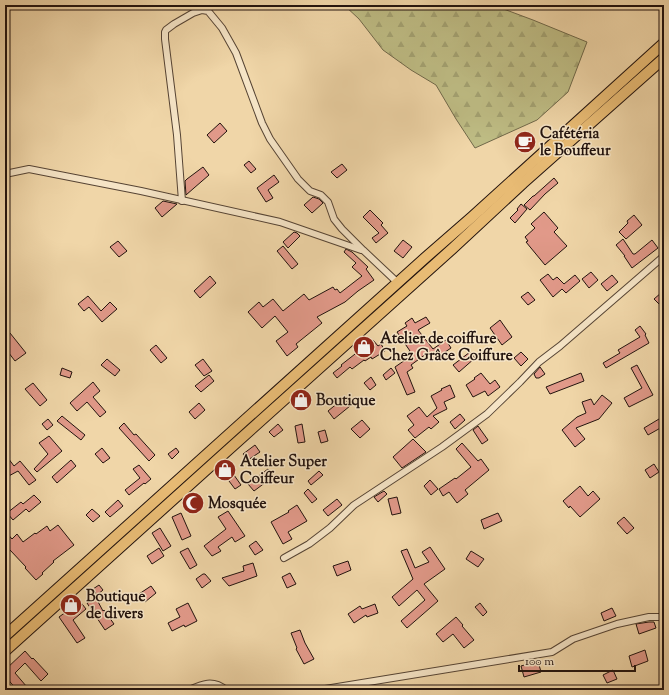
<svg xmlns="http://www.w3.org/2000/svg" width="669" height="695" font-family="'Sorts Mill Goudy',serif">
<style>
.forest{fill:url(#forest-firs);stroke:#706849}
.building{fill:#e19989;stroke:#22130e}
.lines{fill:none;stroke-linecap:round;stroke-linejoin:round}
.minor-casing{stroke:#564434;stroke-width:8}
.primary-casing{stroke:#22130e;stroke-width:12}
.minor{stroke:#f5e4c6;stroke-width:6}
.primary{stroke:#e8bb74;stroke-width:10}
.labels{text-anchor:middle;stroke-width:3;stroke-linejoin:round;paint-order:stroke}
.poi-label{font-size:15px;font-weight:bold;fill:#22130e;stroke:#f5e4c6;text-anchor:start}
</style>
<defs>
<pattern id="forest-firs" width="22" height="20" patternUnits="userSpaceOnUse"><rect width="22" height="20" fill="#bebc84"/><path d="M5 1l3.5 6h-7zM16 11l3.5 6h-7z" fill="#a3a171"/></pattern>
</defs>
<rect width="100%" height="100%" fill="#f0d6a8"/>
<filter id="stains"><feTurbulence type="fractalNoise" baseFrequency=".005" numOctaves="4"/><feColorMatrix values="0 0 0 0 .2 0 0 0 0 .09 0 0 0 0 .02 0 0 0 .5 -.17"/></filter>
<radialGradient id="worn" r=".72"><stop offset=".6" stop-color="#630" stop-opacity="0"/><stop offset="1" stop-color="#630" stop-opacity=".3"/></radialGradient>
<polygon class="forest" points="344,5 493,5 533,20 587,42 568,92 537,120 475,148 456,119 436,85 411,70 383,50 359,19"/>
<g class="building">
<polygon points="220,123 227,131 214,143 207,135"/>
<polygon points="249,161 256,169 251,173 244,165"/>
<polygon points="342,164 347,170 337,178 331,172"/>
<polygon points="203,167 209,175 194,188 186,195 185,181 187,179"/>
<polygon points="274,175 279,182 268,190 273,198 266,202 257,188"/>
<polygon points="554,178 558,183 545,194 530,210 524,205 533,196 534,196"/>
<polygon points="313,197 319,199 323,203 312,213 304,205"/>
<polygon points="163,201 177,204 162,217 155,208"/>
<polygon points="521,204 527,209 515,223 510,218 518,210 517,209"/>
<polygon points="370,210 383,223 381,225 388,233 376,243 372,238 379,233 363,217"/>
<polygon points="544,212 558,228 554,232 567,246 545,265 526,242 528,241 525,237 535,228 531,224"/>
<polygon points="634,215 642,225 626,239 619,232 628,223 627,221"/>
<polygon points="294,232 297,233 300,236 288,248 283,242"/>
<polygon points="623,239 633,254 635,254 652,240 658,248 632,268 624,256 625,256 616,245"/>
<polygon points="403,240 412,247 403,258 394,251"/>
<polygon points="118,241 127,251 119,257 110,247"/>
<polygon points="283,246 298,264 292,269 277,251"/>
<polygon points="346,249 352,252 368,267 366,269 374,280 358,291 345,302 317,317 322,323 296,344 298,347 287,356 276,341 288,332 275,316 262,328 248,312 259,302 263,307 273,299 283,311 304,294 309,300 333,287 335,290 337,289 340,293 362,276 352,267 356,263 344,252"/>
<polygon points="591,272 598,280 589,288 582,279"/>
<polygon points="548,274 553,280 557,277 564,284 575,275 580,281 566,293 562,289 553,297 540,280"/>
<polygon points="612,275 618,282 607,291 601,284"/>
<polygon points="210,276 216,283 200,298 194,291"/>
<polygon points="528,292 535,300 528,305 521,297"/>
<polygon points="661,293 664,297 664,309 654,299"/>
<polygon points="88,296 101,311 110,302 117,309 102,322 89,307 84,311 78,304"/>
<polygon points="426,317 430,323 418,330 433,349 446,340 451,348 432,361 426,354 411,365 413,368 407,372 415,392 407,395 395,367 408,358 406,354 410,351 397,332 407,326 405,323 412,318 415,323"/>
<polygon points="500,320 512,337 502,345 490,328"/>
<polygon points="640,326 646,334 645,335 649,343 606,368 603,363 620,353 618,350 640,337 635,330"/>
<polygon points="10,333 26,353 15,361 5,348 5,337"/>
<polygon points="373,340 378,346 381,344 385,351 372,359 371,357 365,361 364,360 352,369 350,367 337,378 333,373 342,366 341,365"/>
<polygon points="156,345 167,358 161,363 150,350"/>
<polygon points="470,352 475,358 459,372 453,365"/>
<polygon points="521,352 528,359 521,366 514,358"/>
<polygon points="107,359 120,370 115,376 101,365"/>
<polygon points="203,359 212,371 204,376 195,365"/>
<polygon points="637,365 653,395 629,407 624,398 642,388 631,368"/>
<polygon points="540,367 545,374 539,378 536,378 534,374"/>
<polygon points="62,368 72,372 70,378 60,375"/>
<polygon points="391,368 395,373 386,380 383,375"/>
<polygon points="481,373 490,384 495,380 500,387 488,396 485,391 473,397 466,385 475,379 474,378"/>
<polygon points="581,373 584,381 550,394 546,387"/>
<polygon points="209,375 214,381 201,392 195,386"/>
<polygon points="371,377 376,385 370,390 364,383"/>
<polygon points="93,382 100,391 93,397 106,412 100,417 87,402 77,411 70,403"/>
<polygon points="33,383 47,400 40,406 25,389"/>
<polygon points="450,385 455,397 444,402 447,409 433,416 439,422 431,429 429,427 415,438 408,430 414,425 407,416 419,407 427,417 437,408 431,396 442,390 441,389"/>
<polygon points="602,395 612,403 599,419 576,428 585,439 575,447 562,430 577,417 586,413 582,402 591,399 594,405"/>
<polygon points="344,398 350,406 334,419 328,411"/>
<polygon points="199,403 205,410 195,419 189,412"/>
<polygon points="460,414 465,420 455,429 450,422"/>
<polygon points="62,416 85,435 81,440 57,421"/>
<polygon points="664,416 664,426 648,435 644,428"/>
<polygon points="48,419 53,425 47,430 42,424"/>
<polygon points="362,420 370,429 360,438 351,429"/>
<polygon points="124,423 134,435 136,434 155,455 149,461 119,428"/>
<polygon points="278,424 283,430 274,437 269,432"/>
<polygon points="302,424 305,442 298,443 295,426"/>
<polygon points="478,426 488,440 482,444 473,430"/>
<polygon points="325,430 328,441 321,443 318,432"/>
<polygon points="49,436 62,451 37,472 34,469 48,454 39,443"/>
<polygon points="413,439 426,452 402,468 393,457"/>
<polygon points="462,443 478,461 481,459 489,470 465,490 468,494 457,503 449,492 443,496 439,489 455,478 456,479 471,467 456,449"/>
<polygon points="255,445 260,452 248,460 243,454"/>
<polygon points="102,448 110,458 103,463 95,454"/>
<polygon points="176,448 179,452 172,459 168,454"/>
<polygon points="5,454 14,466 20,461 36,480 29,485 18,471 5,478"/>
<polygon points="71,460 76,466 57,483 52,477"/>
<polygon points="654,464 659,472 650,478 645,470"/>
<polygon points="139,465 151,479 145,484 144,483 129,495 125,490 140,478 133,469"/>
<polygon points="229,468 241,485 235,489 223,473"/>
<polygon points="268,469 274,476 254,491 248,484"/>
<polygon points="319,471 323,475 311,485 308,481"/>
<polygon points="430,480 438,489 431,495 424,486"/>
<polygon points="580,486 588,496 593,491 600,499 580,517 570,506 569,508 563,501"/>
<polygon points="308,489 317,499 312,503 304,493"/>
<polygon points="384,491 387,494 378,502 374,497"/>
<polygon points="34,495 41,502 29,512 26,509 13,520 7,513 21,502 23,504"/>
<polygon points="397,497 401,513 392,515 388,499"/>
<polygon points="337,499 342,505 328,516 323,510"/>
<polygon points="118,500 123,506 110,517 105,512"/>
<polygon points="297,505 307,521 288,532 292,539 283,544 271,522 289,512 288,511"/>
<polygon points="92,509 100,516 93,522 86,515"/>
<polygon points="228,511 245,536 235,542 232,537 218,547 221,551 212,556 204,546 226,529 218,517"/>
<polygon points="181,513 191,536 182,540 172,517"/>
<polygon points="498,513 502,521 484,529 481,520"/>
<polygon points="624,517 634,528 627,534 617,523"/>
<polygon points="58,525 74,545 53,561 54,562 42,573 43,574 36,580 25,568 26,567 10,550 9,551 5,546 5,531 12,539 17,534 23,542 35,533 36,534 47,526 50,531"/>
<polygon points="160,528 171,546 163,551 152,533"/>
<polygon points="256,541 263,550 255,555 249,546"/>
<polygon points="430,547 445,569 424,584 438,601 407,628 401,621 425,600 417,590 399,606 392,597 413,579 401,551 407,549 415,568 429,562 422,552"/>
<polygon points="159,548 164,556 152,564 147,556"/>
<polygon points="188,548 197,565 190,569 180,552"/>
<polygon points="471,551 484,559 478,567 466,559"/>
<polygon points="348,561 351,570 337,576 333,566"/>
<polygon points="253,563 257,576 229,586 222,578 244,571 243,566"/>
<polygon points="290,573 296,584 287,588 282,577"/>
<polygon points="203,574 205,574 211,581 202,588 196,579"/>
<polygon points="99,585 103,590 97,595 93,589"/>
<polygon points="151,586 156,593 145,602 139,594"/>
<polygon points="96,598 103,611 104,610 114,624 105,630 87,603"/>
<polygon points="79,600 86,609 73,620 85,638 77,643 59,617 70,609 69,608"/>
<polygon points="188,603 197,621 185,627 184,625 172,631 168,623 180,617 176,609"/>
<polygon points="480,603 487,612 483,616 475,607"/>
<polygon points="375,604 378,613 367,617 366,615 354,623 348,614 360,606 362,609"/>
<polygon points="612,608 616,616 604,621 601,613"/>
<polygon points="456,617 463,625 462,626 474,640 464,648 453,634 443,642 436,634"/>
<polygon points="649,622 654,622 656,628 639,634 636,624"/>
<polygon points="300,630 305,643 314,659 304,664 296,649 297,648 291,633"/>
<polygon points="645,650 648,661 632,667 629,656"/>
<polygon points="25,651 32,659 33,658 48,674 41,681 25,663 15,673 27,687 23,690 17,690 5,676 5,670"/>
<polygon points="538,661 541,672 524,677 521,666"/>
<polygon points="613,670 617,679 607,683 603,675"/>
</g>
<g class="lines">
<g class="minor-casing">
<g id="minor">
<polyline points="5,174 29,169 141,191 280,222 361,250"/>
<polyline points="182,201 177,135 165,39 165,32 166,30 174,24 193,13 202,10 208,11 222,28 236,53 262,123 270,139 298,179 310,191 321,195 328,202 334,219 342,229 363,250 398,283"/>
<polyline points="284,558 309,544 330,528 354,505 442,447 487,414 520,382 539,362 560,346 664,256"/>
<path d="M189 690C202 684 213 679 226 690"/>
<polyline points="319,690 552,652 573,639 617,624 649,617 664,617"/>
</g>
</g>
<g class="primary-casing">
<g id="primary">
<polyline points="5,636 425,258 472,217 664,43"/>
<polyline points="5,651 227,451 452,249 523,183 664,58"/>
</g>
</g>
<use href="#minor" class="minor"/>
<use href="#primary" class="primary"/>
</g>
<defs>
<g id="cafe-disc" transform="scale(1.15)"><circle r="9.5" fill="#8f2418" stroke="#f5e4c6"/><path d="M-5.5-4.5H6V0H3Q3 3.5 0 3.5H-2.5Q-5.5 3.5-5.5 0ZM3-3.2v2h1.7v-2ZM-6 4.5H4V6H-6Z" fill="#fff"/></g>
<g id="shop-disc" transform="scale(1.15)"><circle r="9.5" fill="#8f2418" stroke="#f5e4c6"/><path d="M-5-2.5h2.3a2.7 3.5 0 0 1 5.4 0H5L5.5 6h-11ZM-1.5-2.5h3a1.5 2.3 0 0 0-3 0Z" fill="#fff"/></g>
<g id="mosque-disc" transform="scale(1.15)"><circle r="9.5" fill="#8f2418" stroke="#f5e4c6"/><path d="M3.5-4.9A6 6 0 1 0 3.5 4.9A5 5 0 1 1 3.5-4.9Z" fill="#fff"/></g>
</defs>
<g fill-rule="evenodd">
<use href="#cafe-disc" x="525" y="142"/>
<use href="#shop-disc" x="364" y="347"/>
<use href="#shop-disc" x="301" y="400"/>
<use href="#shop-disc" x="225" y="470"/>
<use href="#mosque-disc" x="193" y="503"/>
<use href="#shop-disc" x="71" y="605"/>
</g>
<g class="labels">
<g class="poi-label">
<text x="540" y="138">Cafétéria<tspan x="540" dy="17">le Bouffeur</tspan></text>
<text x="380" y="343">Atelier de coiffure<tspan x="380" dy="17">Chez Grâce Coiffure</tspan></text>
<text x="316" y="405">Boutique</text>
<text x="240" y="466">Atelier Super<tspan x="240" dy="17">Coiffeur</tspan></text>
<text x="208" y="508">Mosquée</text>
<text x="86" y="601">Boutique<tspan x="86" dy="17">de divers</tspan></text>
</g>
</g>
<rect width="669" height="695" fill="none" stroke="#f0d6a8" stroke-width="20"/>
<rect x="6" y="6" width="657" height="683" fill="none" stroke="#22130e" stroke-width="2"/>
<rect x="10" y="10" width="649" height="675" fill="none" stroke="#22130e"/>
<path d="M519 665v6h116v-6" fill="none" stroke="#22130e" stroke-width="2"/>
<text x="525" y="665" font-size="12" fill="#22130e" stroke="#f5e4c6" stroke-width="3" paint-order="stroke">100 m</text>
<rect width="100%" height="100%" filter="url(#stains)"/>
<rect width="100%" height="100%" fill="url(#worn)"/>
</svg>
